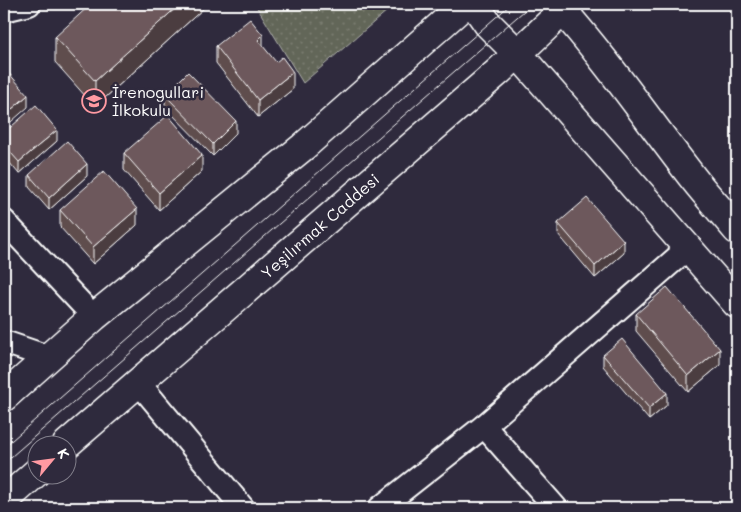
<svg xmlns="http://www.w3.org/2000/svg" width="741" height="512" font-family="Mali,sans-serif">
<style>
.park{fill:url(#park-dots);stroke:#b0b2ac}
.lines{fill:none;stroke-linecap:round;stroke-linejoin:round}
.minor-casing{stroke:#fff;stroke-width:26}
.major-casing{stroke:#fff;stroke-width:31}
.minor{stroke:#2f2a3d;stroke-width:22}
.major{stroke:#2f2a3d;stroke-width:28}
.tram{stroke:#fff;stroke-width:1}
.wall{fill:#5e4d4e;stroke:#fff}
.shaded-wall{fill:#4c3e40;stroke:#fff}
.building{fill:#6d595b;stroke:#fff}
.labels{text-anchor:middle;stroke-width:5;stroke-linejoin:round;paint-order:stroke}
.poi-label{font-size:16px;fill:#fff;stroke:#2f2a3d;text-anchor:start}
.street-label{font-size:16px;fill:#fff;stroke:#2f2a3d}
</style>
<defs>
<pattern id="park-dots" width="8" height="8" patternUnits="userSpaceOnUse" patternTransform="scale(1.25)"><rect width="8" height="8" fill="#626658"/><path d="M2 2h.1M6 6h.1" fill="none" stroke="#7a7d71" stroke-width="1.8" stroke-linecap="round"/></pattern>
</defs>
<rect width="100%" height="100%" fill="#2f2a3d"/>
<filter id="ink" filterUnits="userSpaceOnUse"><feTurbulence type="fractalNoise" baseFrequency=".02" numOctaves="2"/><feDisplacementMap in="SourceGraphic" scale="10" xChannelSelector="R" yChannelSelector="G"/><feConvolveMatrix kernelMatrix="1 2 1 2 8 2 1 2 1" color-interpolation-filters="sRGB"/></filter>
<g filter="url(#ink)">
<polygon class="park" points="255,4 395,4 303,83"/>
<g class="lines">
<g class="minor-casing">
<g id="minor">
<polyline points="4,7 8,9 29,4"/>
<polyline points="4,221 94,317"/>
<polyline points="4,342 48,357"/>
<polyline points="138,382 243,508"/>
<polyline points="484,426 556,508"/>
<polyline points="380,508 484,426 688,248"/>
</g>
</g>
<g class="major-casing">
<g id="major">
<polyline points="474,4 488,24 518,54 737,304"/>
<path d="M557 4C606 59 648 120 693 178 707 196 723 213 737 230"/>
<polyline points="4,397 94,317 303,147 465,4"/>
<polyline points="67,444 499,71 570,4"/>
<polyline points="4,501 38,471"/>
</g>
</g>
<use href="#minor" class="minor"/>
<use href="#major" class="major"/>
<g class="tram">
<polyline points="4,447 511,4"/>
<polyline points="4,463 532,4"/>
</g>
</g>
<g class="wall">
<polygon points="205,4 205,7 95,107 55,62 55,37"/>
<polygon points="216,46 263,47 293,89 258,117 216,63"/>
<polygon points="165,95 236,133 213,156 165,107"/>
<polygon points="4,133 57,141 19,174 4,156"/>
<polygon points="124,153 202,171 159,210 124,170"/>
<polygon points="29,175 87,176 49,210 29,187"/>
<polygon points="60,210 137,225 93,264 60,227"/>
<polygon points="558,223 624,253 595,278 558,234"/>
<polygon points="636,314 720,365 688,392 636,331"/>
<polygon points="603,355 667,405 649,420 603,366"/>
</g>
<g class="shaded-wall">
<polygon points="180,4 205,4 205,7 95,107 95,81"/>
<polygon points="263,35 263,52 258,40"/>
<polygon points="293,72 293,89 258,117 258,100"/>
<polygon points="28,95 28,107 4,128 4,116"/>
<polygon points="236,121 236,133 213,156 213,144"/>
<polygon points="57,130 57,141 19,174 19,162"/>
<polygon points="202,155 202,171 159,210 159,193"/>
<polygon points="87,164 87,176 49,210 49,198"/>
<polygon points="137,209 137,225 93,264 93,247"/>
<polygon points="624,241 624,253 595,278 595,266"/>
<polygon points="720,349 720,365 688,392 688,376"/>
<polygon points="667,393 667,405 649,420 649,408"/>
</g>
<g class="building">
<polygon points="91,4 180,4 95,81 55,37"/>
<polygon points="250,19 263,35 258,40 276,62 282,57 293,72 258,100 216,46"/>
<polygon points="6,70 28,95 4,116 4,72"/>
<polygon points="188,72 236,121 213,144 165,95"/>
<polygon points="36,105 57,130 19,162 4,145 4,133"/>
<polygon points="168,115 202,155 159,193 124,153"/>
<polygon points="67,141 87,164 49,198 29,175"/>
<polygon points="104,171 137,209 93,247 60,210"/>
<polygon points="587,198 624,241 595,266 558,223"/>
<polygon points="667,287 720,349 688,376 636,314"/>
<polygon points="622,339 667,393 649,408 603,355"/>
</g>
</g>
<defs>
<g id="school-ring" transform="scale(1.25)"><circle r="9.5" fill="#2f2a3d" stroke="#ff9aa2" stroke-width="1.5"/><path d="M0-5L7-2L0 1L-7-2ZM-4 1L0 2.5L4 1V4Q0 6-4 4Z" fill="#ff9aa2"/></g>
</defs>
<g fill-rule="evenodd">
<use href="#school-ring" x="94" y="101"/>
</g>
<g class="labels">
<g class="poi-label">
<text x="112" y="98">İrenogullari<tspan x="112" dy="18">İlkokulu</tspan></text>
</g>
<g class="street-label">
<text transform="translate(320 226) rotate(-41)" y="6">Yeşilırmak Caddesi</text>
</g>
</g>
<rect width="741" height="512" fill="none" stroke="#2f2a3d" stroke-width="20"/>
<rect x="10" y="10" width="721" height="492" fill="none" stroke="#fff" stroke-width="2" filter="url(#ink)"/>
<g transform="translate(52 460) rotate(61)"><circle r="24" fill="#2f2a3d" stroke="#827f8b"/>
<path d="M0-4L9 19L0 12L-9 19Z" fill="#ff9aa2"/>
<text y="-8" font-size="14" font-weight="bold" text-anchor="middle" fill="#ffffff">K</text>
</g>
</svg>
